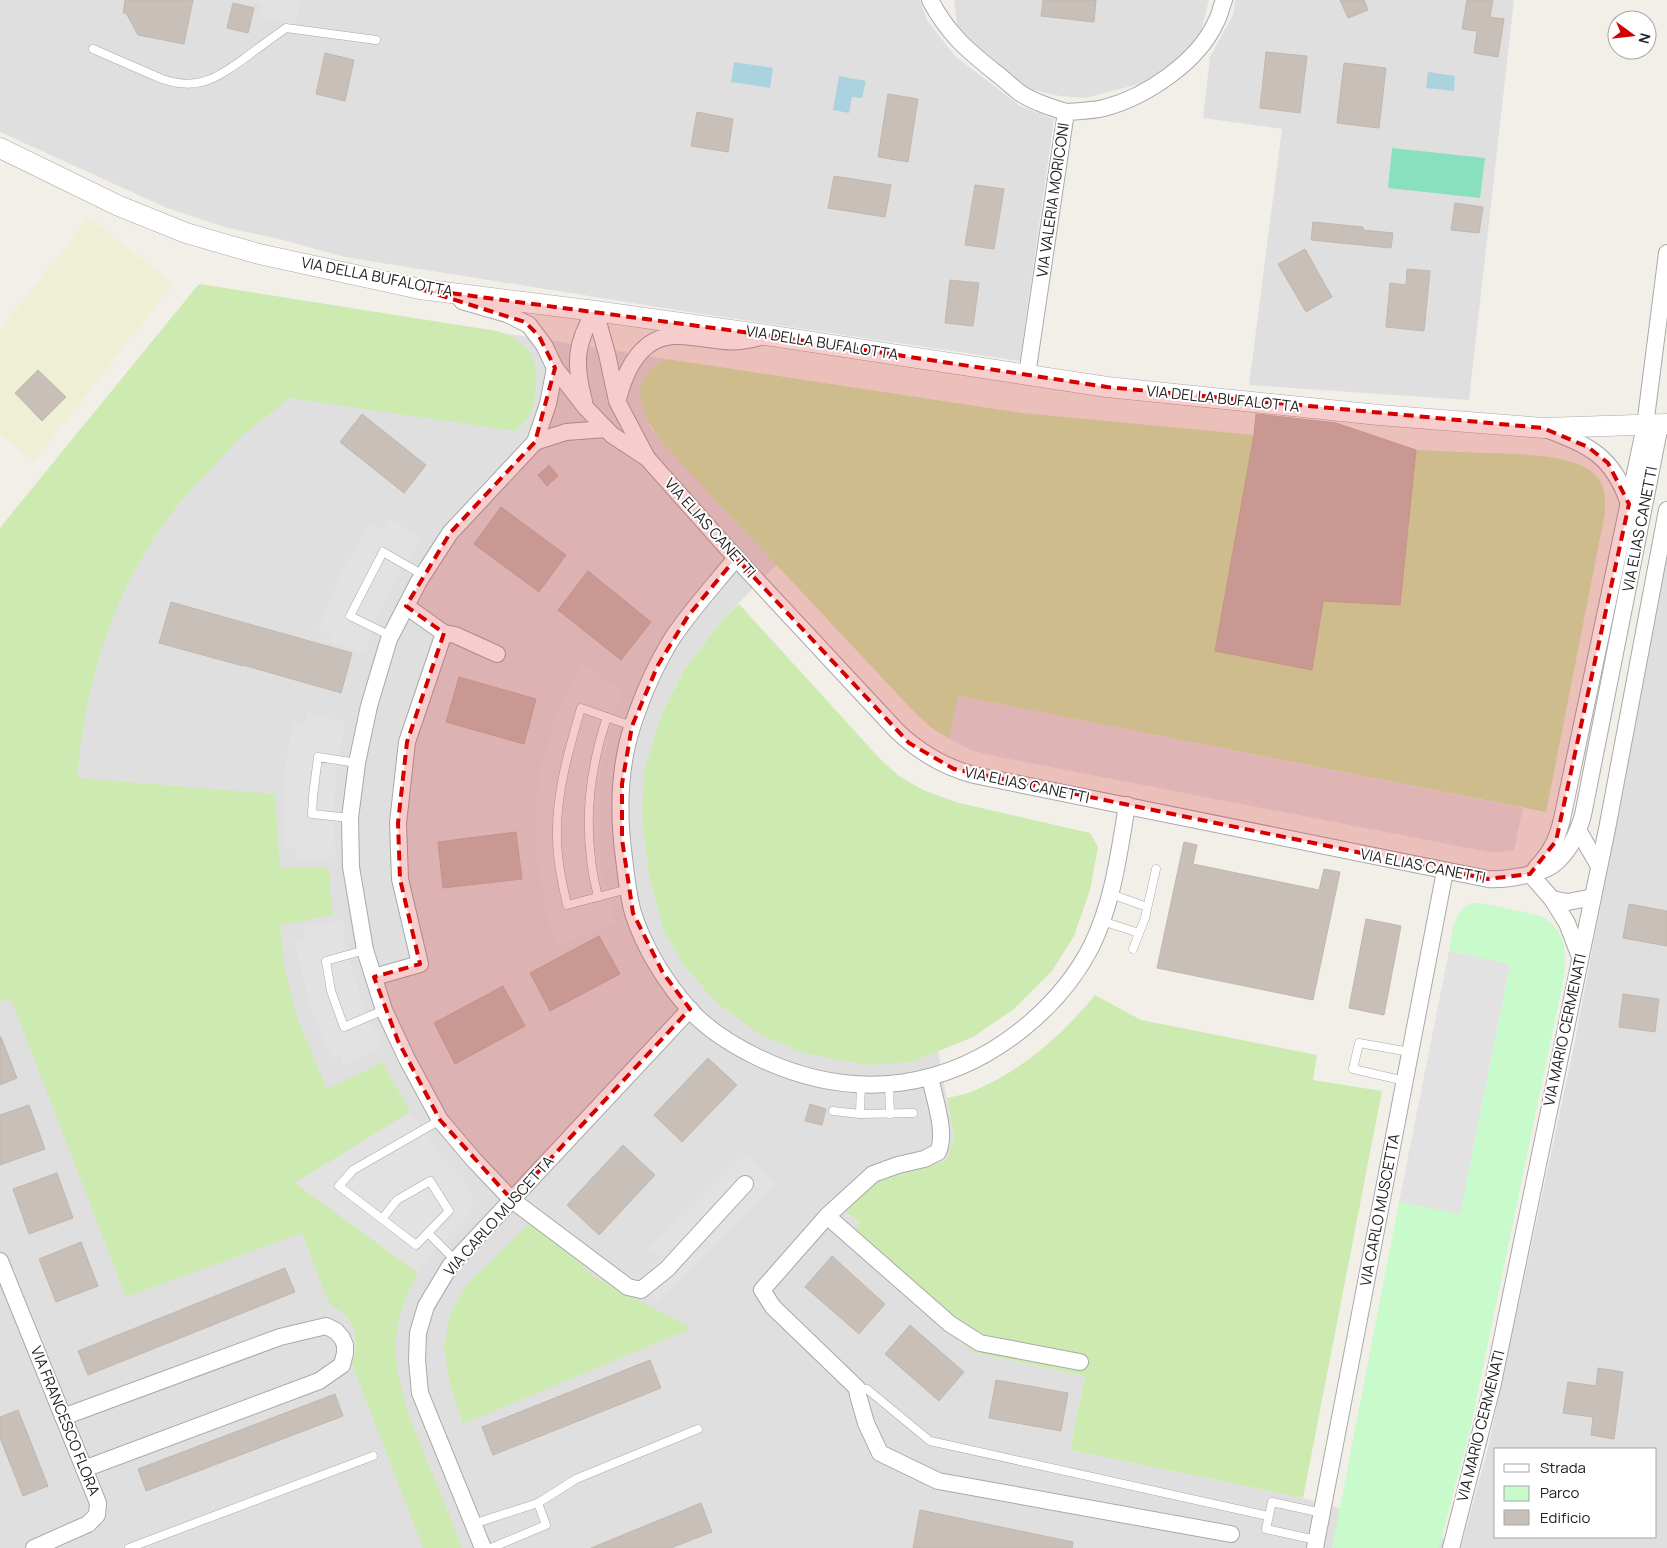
<svg xmlns="http://www.w3.org/2000/svg" width="1667" height="1548" font-family="Manrope,sans-serif">
<style>
.residential{fill:#e0dfdf;fill-rule:evenodd}
.farmland{fill:#eef0d5;fill-rule:evenodd}
.grass{fill:#cdebb0}
.park{fill:#c8facc}
.pitch{fill:#88e0be}
.parking{fill:#e2e2e2}
.water{fill:#aad3df}
.building{fill:#c7bfb8;stroke:#c4b6ab}
.lines{fill:none;stroke-linecap:round;stroke-linejoin:round}
.service-casing{stroke:#a9a9a9;stroke-width:9}
.minor-casing{stroke:#a9a9a9;stroke-width:18}
.tertiary-casing{stroke:#a9a9a9;stroke-width:21}
.service{stroke:#fff;stroke-width:8}
.minor{stroke:#fff;stroke-width:16}
.tertiary{stroke:#fff;stroke-width:20}
.marked{fill:#d40000;fill-opacity:0.2;stroke:#d40000;stroke-width:4;stroke-dasharray:10 6;stroke-linejoin:round}
.labels{text-anchor:middle;stroke-width:4;stroke-linejoin:round;paint-order:stroke}
.street-label{font-size:15px;fill:#222;stroke:#fff}
</style>
<rect width="100%" height="100%" fill="#f2efe9"/>
<g class="residential">
<polygon points="0,0 920,0 927,20 954,55 1020,106 1054,119 1020,361 689,312 345,257 283,240 224,227 167,208 0,132"/>
<polygon points="954,0 1209,0 1201,32 1186,53 1147,82 1085,98 1060,96 1020,87 958,32"/>
<polygon points="1235,0 1514,0 1469,400 1249,385 1282,129 1203,118 1210,57 1233,15"/>
<path d="M199 284 666 359 655 365 649 426 663 444 777 564 724 618 684 670 662 713 912 1062 938 1051 954 1138 946 1161 878 1172 840 1207 860 1222 973 1352 1085 1376 1070 1450 1303 1498 1462 1543 1487 1452 1575 1041 1667 551V1548H0V528ZM1496 1449H1656V1537H1496Z"/>
</g>
<path class="farmland" d="M89 217 173 284 34 461 0 434V330ZM38 370 66 397 42 420 15 393Z"/>
<g class="grass">
<path d="M199 284 497 331C530 342 541 360 535 394 534 402 533 411 529 417 525 422 519 427 515 431L289 398C274 411 257 423 242 436 232 446 223 456 214 466 195 485 176 505 162 526 108 605 86 685 77 778L275 794 280 867H328L333 915 280 925 285 971 297 1017 327 1089 383 1062 410 1112 295 1183 418 1273C379 1342 398 1388 425 1456 438 1486 450 1517 462 1548H423L352 1364C358 1347 359 1328 344 1314 340 1310 332 1307 329 1302 319 1280 311 1256 302 1233L126 1297 11 999 0 1002V528Z"/>
<path d="M666 359 1022 413 1254 435 1215 651 1311 669 1323 601 1400 605 1416 450C1439 451 1462 452 1485 453 1515 454 1581 453 1599 479 1606 489 1605 501 1605 513L1546 812 958 696 950 739 933 729 918 716 663 444C641 415 624 380 666 359Z"/>
<polygon points="739,604 881,760 899,776 925,791 959,803 1090,833 1098,847 1090,890 1074,936 1052,971 1014,1009 973,1037 912,1062 867,1065 803,1053 758,1033 717,1003 685,967 664,931 649,876 642,815 644,772 662,713 684,670 724,618"/>
<path d="M1095 995 1141 1020 1317 1055 1313 1080 1382 1091 1303 1498 1070 1450 1085 1376 973 1352 848 1239 860 1222 839 1207 878 1172 946 1161 954 1138 947 1098C956 1096 967 1094 976 1090 1024 1069 1062 1035 1095 995Z"/>
<polygon points="534,1219 594,1277 692,1328 463,1424 449,1381 444,1346 450,1314 466,1285"/>
</g>
<path class="park" d="M1472 903H1481L1541 916C1567 931 1566 950 1564 977L1471 1425 1439 1548H1332L1399 1202 1460 1213 1510 964 1449 951C1453 933 1452 911 1472 903Z"/>
<polygon class="pitch" points="1392,148 1485,158 1480,198 1388,188"/>
<g class="parking">
<polygon points="240,0 300,0 295,25 259,18 262,4"/>
<polygon points="389,518 421,539 408,559 377,615 365,653 330,642 332,636 318,631 339,577 370,523 383,530"/>
<polygon points="581,663 623,690 609,732 600,779 599,836 601,870 610,905 616,922 557,947 546,911 538,867 536,812 542,763 559,708"/>
<polygon points="958,696 1523,808 1514,850 1502,852 1489,852 994,756 971,750 950,739"/>
<polygon points="307,713 345,722 337,767 334,806 335,857 297,859 296,848 284,848 283,781 293,723 305,725"/>
<polygon points="342,921 345,944 362,1001 383,1048 340,1066 342,1056 333,1060 313,1014 294,941 306,939 303,927"/>
<polygon points="1449,951 1510,964 1460,1214 1399,1202"/>
<polygon points="410,1112 438,1152 464,1181 470,1191 473,1202 472,1210 468,1217 429,1257 418,1273 295,1183"/>
<polygon points="746,1154 776,1183 658,1302 635,1282 661,1256 649,1249"/>
</g>
<g class="water">
<polygon points="734,62 773,68 770,88 731,82"/>
<polygon points="1428,72 1455,76 1454,91 1426,88"/>
<polygon points="839,76 866,81 862,98 852,97 849,113 833,110"/>
</g>
<g class="building">
<polygon points="125,0 193,0 184,44 138,35 126,13 123,13"/>
<polygon points="1043,0 1096,0 1094,22 1041,16"/>
<polygon points="1340,0 1364,0 1368,10 1348,18"/>
<polygon points="1467,0 1493,0 1490,17 1504,19 1498,57 1474,53 1477,31 1462,29"/>
<polygon points="233,3 254,8 248,33 227,28"/>
<polygon points="1266,52 1307,56 1300,113 1260,108"/>
<polygon points="325,53 354,60 345,101 316,94"/>
<polygon points="1344,63 1386,68 1379,128 1337,123"/>
<polygon points="888,94 918,99 908,162 878,157"/>
<polygon points="697,112 733,119 728,152 691,146"/>
<polygon points="834,176 891,185 885,217 828,208"/>
<polygon points="975,185 1004,189 994,249 965,245"/>
<polygon points="1455,203 1483,207 1479,233 1451,230"/>
<polygon points="1313,222 1363,227 1363,230 1393,233 1391,248 1311,240"/>
<polygon points="1305,249 1332,297 1306,312 1278,264"/>
<polygon points="1407,269 1430,271 1424,331 1386,327 1390,283 1406,285"/>
<polygon points="950,280 979,283 973,326 945,323"/>
<polygon points="38,370 66,397 42,421 15,393"/>
<polygon points="362,414 426,465 404,493 340,442"/>
<polygon points="1256,414 1336,423 1416,450 1400,605 1323,601 1312,670 1215,651 1254,435"/>
<polygon points="549,465 558,476 547,486 538,475"/>
<polygon points="501,507 566,555 539,592 474,544"/>
<polygon points="588,571 651,622 621,660 558,610"/>
<polygon points="171,602 352,653 341,693 243,665 243,666 159,643"/>
<polygon points="459,677 536,699 524,744 446,722"/>
<polygon points="516,832 522,879 443,888 438,842"/>
<polygon points="1184,842 1197,845 1193,864 1319,890 1324,869 1340,872 1313,1000 1157,968"/>
<polygon points="1629,904 1667,911 1667,946 1623,938"/>
<polygon points="1366,919 1401,926 1384,1015 1349,1008"/>
<polygon points="599,936 620,974 550,1011 530,973"/>
<polygon points="503,986 525,1026 455,1064 434,1023"/>
<polygon points="1623,994 1659,999 1655,1032 1619,1027"/>
<polygon points="0,1037 1,1037 17,1078 0,1085"/>
<polygon points="708,1058 737,1085 682,1142 654,1115"/>
<polygon points="810,1104 826,1109 822,1125 805,1121"/>
<polygon points="29,1105 45,1149 0,1165 0,1115"/>
<polygon points="623,1145 655,1175 599,1235 567,1205"/>
<polygon points="57,1173 73,1218 29,1234 13,1189"/>
<polygon points="81,1242 98,1286 56,1302 39,1259"/>
<polygon points="832,1256 885,1304 859,1334 805,1287"/>
<polygon points="285,1268 295,1292 88,1375 78,1351"/>
<polygon points="910,1325 964,1372 939,1401 885,1354"/>
<polygon points="650,1360 661,1388 493,1455 482,1427"/>
<polygon points="1598,1368 1623,1372 1614,1439 1591,1435 1593,1417 1563,1413 1568,1382 1596,1386"/>
<polygon points="996,1380 1068,1393 1061,1431 989,1418"/>
<polygon points="335,1394 343,1416 146,1491 138,1469"/>
<polygon points="18,1410 48,1486 23,1496 0,1438 0,1417"/>
<polygon points="701,1503 712,1532 671,1548 591,1548"/>
<polygon points="920,1510 1073,1542 1072,1548 913,1548"/>
</g>
<g class="lines">
<g class="service-casing">
<g id="service">
<path d="M93 49 162 79C198 91 215 79 245 58 258 48 272 38 286 28L376 40"/>
<polyline points="391,636 350,616 383,552 423,575"/>
<polyline points="350,818 312,814 313,796 318,757 357,763"/>
<path d="M628 889 567 905C562 882 557 860 557 836 556 793 569 749 581 708L632 726"/>
<polyline points="1111,894 1147,907"/>
<path d="M598 897C595 884 592 872 591 859 585 812 592 762 607 717"/>
<polyline points="1102,921 1139,933"/>
<polyline points="1133,949 1145,918 1156,869"/>
<polyline points="365,950 326,961 331,991 344,1027 384,1010"/>
<polyline points="1405,1081 1353,1069 1359,1043 1410,1052"/>
<polyline points="889,1084 890,1114"/>
<polyline points="833,1111 860,1114 913,1113"/>
<polyline points="860,1114 861,1084"/>
<polyline points="382,1219 397,1200 430,1181 449,1211 416,1245 339,1186 353,1170 440,1120"/>
<polyline points="428,1233 455,1260"/>
<polyline points="857,1388 867,1389 930,1441 1268,1516"/>
<polyline points="538,1503 576,1479 698,1429"/>
<polyline points="473,1524 538,1503 546,1525 491,1548"/>
<polyline points="1316,1540 1266,1529 1272,1502 1322,1513"/>
<polyline points="129,1548 373,1456"/>
</g>
</g>
<g class="minor-casing">
<g id="minor">
<path d="M930 0C948 34 967 50 996 73 1004 79 1012 87 1020 93 1034 102 1050 107 1066 112"/>
<polyline points="462,301 507,314 529,325 544,345 555,368 586,408 612,435 647,458"/>
<path d="M595 311 607 354 617 401 647 458 736 558 897 731C920 753 944 767 974 775L1488 879C1504 880 1539 875 1553 865 1568 853 1578 833 1583 815L1660 425"/>
<polyline points="555,368 548,404 535,442 450,533 419,581 389,639 369,706 357,763 350,818 351,867 365,950 384,1010 407,1059 440,1120 474,1160 512,1200 628,1287 641,1290 667,1269 745,1184"/>
<path d="M1027 375 1066 112C1079 111 1091 111 1104 108 1146 97 1198 62 1216 22 1220 15 1221 7 1224 0"/>
<path d="M618 399C626 368 643 334 679 336 711 337 726 347 760 337"/>
<path d="M584 401C574 364 575 344 595 311"/>
<path d="M1546 429C1590 446 1613 456 1629 504"/>
<polyline points="535,442 566,432 606,429"/>
<path d="M736 558C715 584 692 609 673 637 656 664 643 694 633 724 619 766 618 814 624 858 626 876 628 895 633 913 644 948 666 983 690 1010 709 1031 734 1046 759 1058 854 1103 952 1091 1032 1021 1056 1000 1076 976 1091 947 1113 903 1119 853 1127 805"/>
<polyline points="406,606 444,633 455,635 497,654"/>
<polyline points="1578,830 1599,866"/>
<path d="M1536 868C1551 852 1557 840 1562 819L1645 426 1667 253"/>
<polyline points="1530,874 1552,899 1567,923 1580,957"/>
<polyline points="1552,899 1568,902 1593,897"/>
<polyline points="374,977 420,964 400,879 398,823 407,742 444,633"/>
<path d="M930 1077C934 1098 947 1133 938 1152L924 1159 898 1165 873 1174 827 1216 762 1290 773 1307 857 1388 858 1395 866 1423 880 1453 938 1481 1231 1534"/>
<polyline points="827,1216 950,1324 980,1343 1080,1362"/>
<polyline points="0,1261 98,1503 97,1515 88,1524 34,1548"/>
<polyline points="63,1417 280,1337 326,1326 336,1331 342,1338 345,1345 345,1353 342,1365 319,1381 84,1469"/>
<polyline points="483,1548 420,1393 417,1360 418,1333 426,1306 450,1266 690,1009"/>
<polyline points="1315,1548 1445,871"/>
<polyline points="1451,1548 1493,1383 1607,829 1667,510"/>
</g>
</g>
<g class="tertiary-casing">
<polyline id="tertiary" points="0,148 119,206 186,233 259,254 420,289 595,311 766,335 1107,387 1379,415 1543,428 1667,424"/>
</g>
<use href="#service" class="service"/>
<use href="#minor" class="minor"/>
<use href="#tertiary" class="tertiary"/>
</g>
<path class="marked" d="M420 289 766 335 1107 387 1543 428 1588 447 1608 463 1629 504 1556 841 1530 874 1488 879 954 769 909 743 736 558 688 616 658 665 632 726 622 784V839L633 913 663 973 690 1009 512 1200 440 1120 398 1041 374 977 420 964 400 879 398 823 407 742 444 633 406 606 450 533 535 442 555 368 539 336 525 322Z"/>
<g class="labels">
<g class="street-label">
<text transform="translate(1053 200) rotate(-82)" y="5">VIA VALERIA MORICONI</text>
<text transform="translate(377 277) rotate(11)" y="5">VIA DELLA BUFALOTTA</text>
<text transform="translate(822 343) rotate(9)" y="5">VIA DELLA BUFALOTTA</text>
<text transform="translate(1223 399) rotate(6)" y="5">VIA DELLA BUFALOTTA</text>
<text transform="translate(710 528) rotate(48)" y="5">VIA ELIAS CANETTI</text>
<text transform="translate(1640 529) rotate(-79)" y="5">VIA ELIAS CANETTI</text>
<text transform="translate(1027 785) rotate(12)" y="5">VIA ELIAS CANETTI</text>
<text transform="translate(1423 866) rotate(11)" y="5">VIA ELIAS CANETTI</text>
<text transform="translate(1565 1030) rotate(-78)" y="5">VIA MARIO CERMENATI</text>
<text transform="translate(1380 1210) rotate(-79)" y="5">VIA CARLO MUSCETTA</text>
<text transform="translate(499 1216) rotate(-48)" y="5">VIA CARLO MUSCETTA</text>
<text transform="translate(65 1421) rotate(68)" y="5">VIA FRANCESCO FLORA</text>
<text transform="translate(1481 1426) rotate(-76)" y="5">VIA MARIO CERMENATI</text>
</g>
</g>
<rect x="1494" y="1448" width="162" height="90" fill="#ffffff" stroke="#a7a7a7"/>
<rect x="1504" y="1464" width="25" height="8" fill="#ffffff" stroke="#a7a7a7"/>
<text x="1540" y="1473" font-size="15" fill="#222222">Strada</text>
<rect x="1504" y="1486" width="25" height="15" fill="#c8facc" stroke="#a7a7a7"/>
<text x="1540" y="1498" font-size="15" fill="#222222">Parco</text>
<rect x="1504" y="1510" width="25" height="15" fill="#c7bfb8" stroke="#a7a7a7"/>
<text x="1540" y="1523" font-size="15" fill="#222222">Edificio</text>
<g transform="translate(1632 35) rotate(105)"><circle r="24" fill="#ffffff" stroke="#a7a7a7"/>
<path d="M0-4L9 19L0 12L-9 19Z" fill="#d40000"/>
<text y="-8" font-size="14" font-weight="bold" text-anchor="middle" fill="#222222">N</text>
</g>
</svg>
